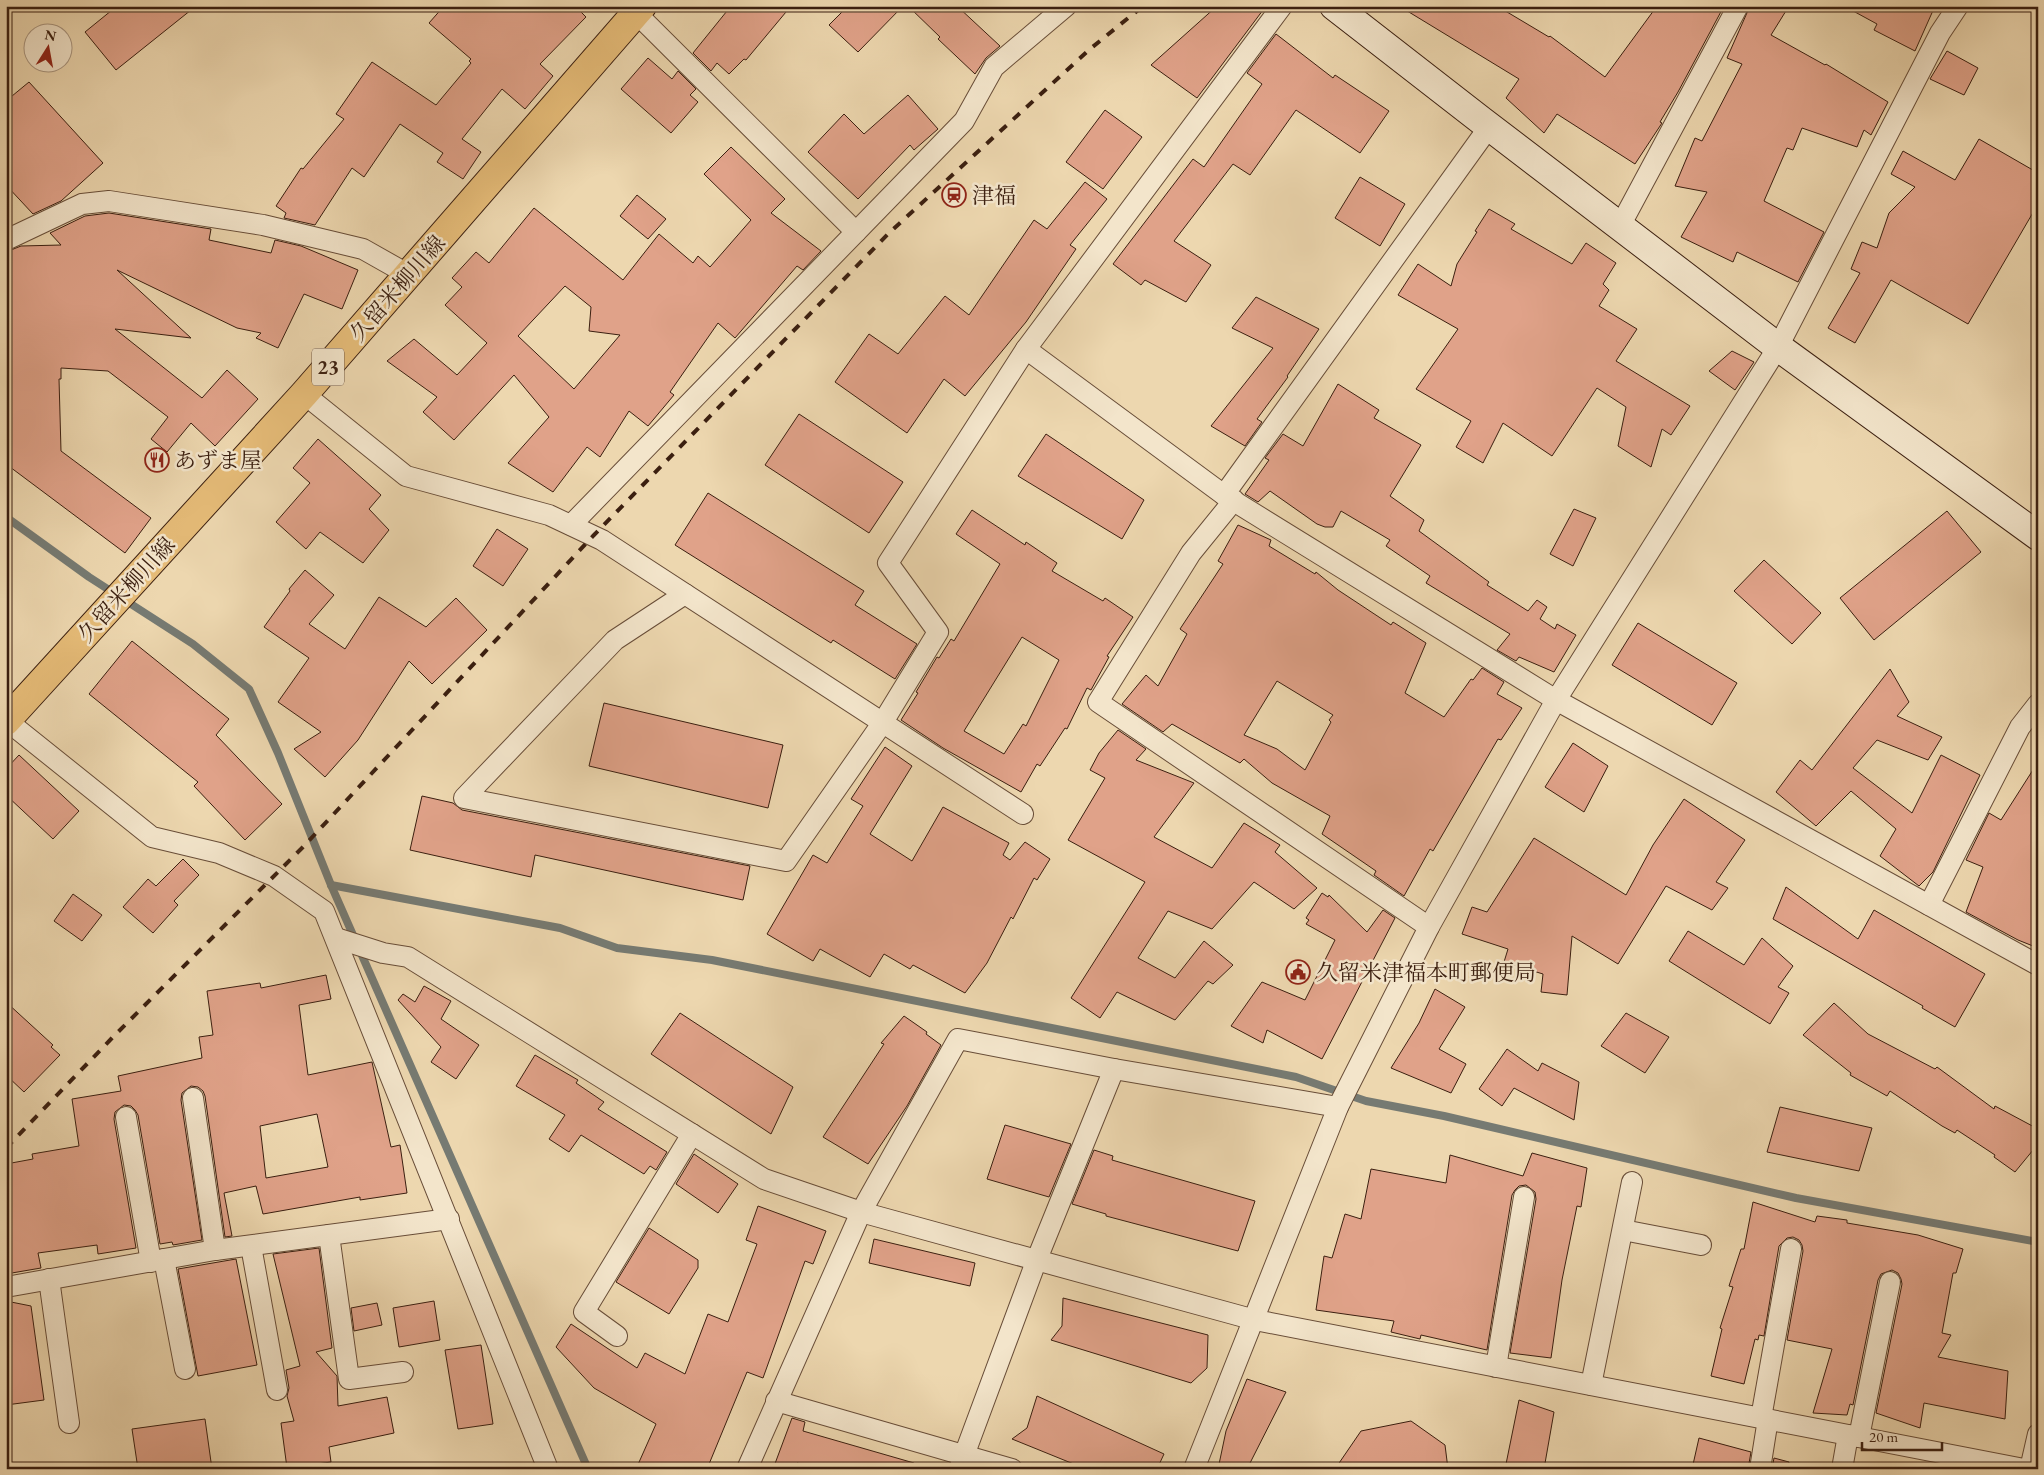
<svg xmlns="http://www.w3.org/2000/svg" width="2044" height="1475" font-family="'EB Garamond','Noto Serif JP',serif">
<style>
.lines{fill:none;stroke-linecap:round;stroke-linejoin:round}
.stream{stroke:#767a72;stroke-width:8}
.building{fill:#e0a289;stroke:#3b1f10;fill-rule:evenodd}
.street-casing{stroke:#684d38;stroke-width:22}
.secondary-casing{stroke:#3b1f10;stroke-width:30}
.primary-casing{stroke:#3b1f10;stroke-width:30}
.street{stroke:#f3e5cb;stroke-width:20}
.secondary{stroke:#f3e5cb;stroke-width:28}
.primary{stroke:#e6bc78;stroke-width:28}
.rail{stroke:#3b1f10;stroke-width:4;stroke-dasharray:9 9;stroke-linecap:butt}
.labels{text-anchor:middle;stroke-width:5;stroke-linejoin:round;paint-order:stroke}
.shield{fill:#f3e5cb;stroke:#725a48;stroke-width:1}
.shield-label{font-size:21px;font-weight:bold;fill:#3b1f10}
.poi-label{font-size:22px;fill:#3b1f10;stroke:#f3e5cb;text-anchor:start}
.street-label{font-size:22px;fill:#3b1f10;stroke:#f3e5cb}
</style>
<rect width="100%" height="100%" fill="#edd7af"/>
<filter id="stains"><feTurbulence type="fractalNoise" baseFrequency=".004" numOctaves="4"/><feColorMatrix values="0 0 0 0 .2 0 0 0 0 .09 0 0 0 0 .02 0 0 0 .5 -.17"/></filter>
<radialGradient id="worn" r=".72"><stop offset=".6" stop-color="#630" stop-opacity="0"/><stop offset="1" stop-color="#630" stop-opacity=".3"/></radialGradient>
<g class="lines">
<g class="stream">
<polyline points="6,517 89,577 193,644 249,689 278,753 331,885 588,1469"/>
<polyline points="331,885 560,928 617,948 712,960 1296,1077 1366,1101 1444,1116 1796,1198 2038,1242"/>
</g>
</g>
<g class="building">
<polygon points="117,6 196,6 116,70 85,32"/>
<polygon points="444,6 575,6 586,17 540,64 553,76 525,109 502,89 462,139 481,152 463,179 437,162 443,153 400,124 364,177 352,168 315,225 284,218 286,213 276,206 301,168 303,169 344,119 336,114 372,62 436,105 471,63 469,61 471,59 429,23"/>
<polygon points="731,6 791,6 746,60 744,59 729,74 717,63 711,71 693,53"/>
<polygon points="848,6 903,6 858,52 829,25"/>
<polygon points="908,6 957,6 1000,46 986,58 975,74 938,39 940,37"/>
<polygon points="1217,6 1266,6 1197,98 1151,65"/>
<polygon points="1399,6 1497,6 1549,37 1550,36 1605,77 1657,6 1724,6 1678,92 1660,122 1662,123 1635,164 1557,114 1544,133 1506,98 1519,79"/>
<polygon points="1750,6 1789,6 1771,35 1825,65 1826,64 1888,102 1871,135 1864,130 1857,147 1802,128 1793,150 1787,148 1764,201 1824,232 1798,282 1737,252 1733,262 1681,237 1707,192 1675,186 1695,138 1702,141 1742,64 1727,58"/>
<polygon points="1844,6 1935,6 1915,51 1874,30 1877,24"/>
<polygon points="1276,34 1333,78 1335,75 1389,111 1360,153 1296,110 1250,175 1233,164 1174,241 1211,265 1186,302 1145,280 1141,285 1113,264 1193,159 1204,167 1262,84 1247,73"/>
<polygon points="1947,51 1978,68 1964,95 1930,79"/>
<polygon points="648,58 672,79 678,71 696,89 690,95 698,102 671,133 621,89"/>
<polygon points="29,82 103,163 61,201 33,214 6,185 6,101"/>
<polygon points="908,95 938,129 914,150 910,145 858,199 808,152 844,114 864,134"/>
<polygon points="1105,110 1142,137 1103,189 1066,162"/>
<polygon points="1979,139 2038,173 2038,204 1968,324 1891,280 1855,343 1828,328 1860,273 1851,269 1862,242 1877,248 1889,213 1915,187 1891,174 1903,151 1955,180"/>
<path d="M731 147 785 199 771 213 821 251 803 270 797 266 735 338 718 323 670 392 674 395 648 426 629 411 600 457 587 447 553 492 508 463 549 417 514 375 454 440 423 412 437 397 387 361 414 339 457 375 487 343 445 305 462 287 452 278 476 252 489 263 534 208 623 280 659 234 693 263 698 256 710 267 751 220 704 174ZM565 286 591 307 589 331 620 335 574 389 518 336Z"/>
<polygon points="1360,177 1405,204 1380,246 1335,218"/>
<polygon points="1085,182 1107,199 1070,245 1076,249 1026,322 965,396 944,379 907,433 835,382 869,334 898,354 945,296 969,315 1034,220 1047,229"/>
<polygon points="637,195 666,219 648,239 620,216"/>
<polygon points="1489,209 1515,224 1511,229 1572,264 1586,243 1616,263 1603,284 1609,290 1599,306 1637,329 1616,361 1690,406 1671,435 1662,429 1651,467 1618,446 1626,407 1597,388 1552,456 1503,423 1483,463 1456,447 1471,421 1416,389 1458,329 1398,295 1418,264 1451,286 1457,264 1477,232 1475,231"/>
<polygon points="109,213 211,229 209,240 271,253 275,240 301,246 358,270 342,309 304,294 278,348 256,338 261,333 237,328 117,270 191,338 115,329 202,398 227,370 258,399 215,446 191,423 167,452 151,439 168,417 108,371 61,368 61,379 59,379 61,451 151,518 125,553 6,464 6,252 21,246 61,245 50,233 85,216"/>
<polygon points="1256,297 1319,329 1287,376 1288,377 1257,419 1262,422 1245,446 1211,426 1273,348 1232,328"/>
<polygon points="1732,351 1754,362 1735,390 1709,371"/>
<polygon points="1338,384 1379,410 1374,418 1421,445 1390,496 1424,520 1419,531 1489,582 1487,585 1528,611 1537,600 1547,607 1540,619 1555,629 1557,624 1576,635 1554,672 1519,657 1516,661 1497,650 1510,634 1426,583 1430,576 1386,546 1390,540 1341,511 1333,527 1325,527 1317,524 1270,491 1258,502 1245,494 1269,460 1265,458 1283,434 1303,446"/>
<polygon points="799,414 903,482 869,533 765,465"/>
<polygon points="1046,434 1144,500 1122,539 1018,476"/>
<polygon points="318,439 381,495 369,509 389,530 363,563 320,532 306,549 276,522 310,483 293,468"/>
<polygon points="708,493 864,591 855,605 917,644 895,679 833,640 831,643 675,545"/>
<polygon points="1574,509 1596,518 1573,566 1550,554"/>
<path d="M972 510 1025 545 1026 542 1057 563 1052 571 1103 601 1105 598 1133 617 1107 656 1109 657 1091 690 1087 688 1067 729 1065 728 1040 766 1037 764 1021 792 943 748 901 720 918 693 916 692 937 657 939 658 951 639 954 641 1000 564 956 534ZM1022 637 1059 660 1026 726 1023 724 1004 754 964 731Z"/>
<polygon points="1947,511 1981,552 1874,640 1840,598"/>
<path d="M1238 525 1271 540 1269 546 1315 574 1316 572 1338 590 1391 625 1393 622 1426 643 1405 693 1444 717 1471 679 1473 680 1482 668 1504 682 1497 694 1522 708 1501 740 1498 739 1433 851 1430 849 1404 896 1374 875 1376 871 1322 834 1330 816 1272 783 1244 759 1240 763 1172 724 1163 732 1122 704 1146 675 1158 686 1187 634 1180 629 1223 564 1218 561ZM1277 681 1333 715 1329 720 1331 722 1305 770 1277 749 1244 735Z"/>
<polygon points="497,529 528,549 503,586 473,566"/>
<polygon points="1764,560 1821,613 1792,644 1734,591"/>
<polygon points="305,570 334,595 309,624 345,649 379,597 426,627 456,598 487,630 432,684 409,661 358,740 325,777 294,749 321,732 278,702 309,658 264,627 290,591 289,589"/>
<polygon points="1638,623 1737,683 1712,725 1612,665"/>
<polygon points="132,641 229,719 216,735 282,804 245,840 194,786 198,782 89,694"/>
<polygon points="1890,669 1909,702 1897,716 1942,737 1928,760 1877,740 1853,768 1912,813 1941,755 1980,775 1933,872 1919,886 1880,856 1896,829 1851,791 1816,826 1776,792 1800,760 1812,770"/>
<polygon points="604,703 783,745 768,808 589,766"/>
<polygon points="1118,730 1146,749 1136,760 1194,783 1154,837 1212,868 1244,823 1280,845 1275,852 1317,888 1294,909 1254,882 1212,929 1168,911 1138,958 1175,978 1204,941 1233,965 1213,984 1208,981 1175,1020 1117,992 1100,1018 1071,998 1145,882 1068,840 1105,778 1090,770 1099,753"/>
<polygon points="1573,743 1608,766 1584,812 1545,787"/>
<polygon points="885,747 912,766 870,834 912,861 943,807 1009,843 1003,855 1010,860 1025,842 1050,859 1037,880 1034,878 1013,919 1011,917 987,963 965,993 913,965 910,969 884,954 870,977 820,949 813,961 767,934 813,855 827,863 863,806 851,799"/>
<polygon points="19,755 79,811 53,839 6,795 6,769"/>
<polygon points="2038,762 2038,948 2018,940 1966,912 1983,867 1966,860 1989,813 2001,820"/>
<polygon points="422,796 453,803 462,810 750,866 743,900 535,855 531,877 410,850"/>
<polygon points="1684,799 1745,840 1716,882 1728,888 1712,910 1666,886 1618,964 1572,936 1567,995 1541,992 1543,974 1504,962 1508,949 1462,934 1472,907 1487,912 1534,838 1626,895 1653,845"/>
<polygon points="183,859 199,875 174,901 178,905 153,933 123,907 148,879 156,886"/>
<polygon points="1786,887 1858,939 1874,910 1985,974 1955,1027 1922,1008 1923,1006 1773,919"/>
<polygon points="1322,893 1328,897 1329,895 1367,932 1383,910 1395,918 1322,1059 1267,1030 1263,1043 1231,1026 1262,982 1305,1000 1335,940 1306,924 1309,920 1306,918"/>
<polygon points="73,894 102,915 82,941 54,921"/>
<polygon points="1688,931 1744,965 1762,938 1793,966 1778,987 1789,993 1770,1024 1669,961"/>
<path d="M326 975 331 999 299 1005 308 1075 372 1062 391 1147 400 1145 407 1193 360 1200V1197L263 1214 256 1186 224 1193 232 1236 225 1237 205 1096 203 1091 198 1087 191 1086 182 1093 181 1100 202 1240 173 1245 172 1242 160 1244 138 1115 135 1110 131 1106 124 1105 115 1112 114 1119 136 1248 98 1254 97 1245 38 1253 41 1268 6 1274V1164L33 1159 32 1154 79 1146 72 1099 121 1091 118 1076 202 1058 199 1037 213 1035 207 991 260 983 261 988ZM317 1114 328 1167 266 1178 260 1126Z"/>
<polygon points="424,986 451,1001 441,1019 479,1045 456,1079 431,1062 441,1047 398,1000 403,994 415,1002"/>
<polygon points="1435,989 1465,1007 1439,1049 1466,1064 1451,1093 1391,1068 1419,1023"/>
<polygon points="6,1002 53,1045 51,1047 60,1055 24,1092 6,1075"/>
<polygon points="1834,1003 1868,1034 1935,1069 1937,1067 1994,1109 1995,1106 2038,1129 2038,1144 2015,1172 1994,1157 1995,1155 1957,1130 1955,1133 1942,1126 1890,1091 1887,1096 1850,1075 1851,1073 1803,1035"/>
<polygon points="680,1013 793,1087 771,1134 651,1054"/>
<polygon points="1626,1013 1669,1037 1645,1073 1601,1046"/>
<polygon points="904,1016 927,1032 926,1034 941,1045 907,1106 868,1164 823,1137 884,1044 881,1043"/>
<polygon points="1507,1049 1538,1071 1542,1063 1579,1082 1574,1120 1514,1088 1502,1106 1479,1089"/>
<polygon points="535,1055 578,1080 576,1083 604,1102 598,1109 667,1152 656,1170 650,1166 644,1174 581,1135 569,1152 549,1139 565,1115 516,1086"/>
<polygon points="1780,1107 1872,1128 1859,1171 1767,1152"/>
<polygon points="1005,1125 1071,1144 1049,1197 987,1179"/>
<polygon points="1094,1150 1113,1156 1112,1160 1255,1201 1238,1251 1106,1216 1106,1214 1072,1204"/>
<polygon points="1532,1153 1587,1168 1581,1207 1577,1206 1562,1280 1551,1358 1510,1353 1536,1199 1535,1192 1526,1185 1519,1186 1515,1190 1512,1195 1487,1350 1421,1335 1420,1339 1391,1332 1394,1321 1316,1310 1324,1256 1332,1258 1345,1214 1361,1219 1371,1169 1446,1183 1450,1155 1523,1176"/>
<polygon points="694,1154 738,1184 718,1213 676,1184"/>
<polygon points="1753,1202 1815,1222 1817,1216 1847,1220 1847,1223 1918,1235 1963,1249 1956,1273 1953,1273 1942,1333 1951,1335 1938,1357 2008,1371 2005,1419 1924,1403 1920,1428 1876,1413 1902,1284 1901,1279 1898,1273 1892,1270 1881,1274 1878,1280 1853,1405 1850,1404 1847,1415 1813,1413 1832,1349 1787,1340 1803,1251 1802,1245 1799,1240 1793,1237 1787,1238 1779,1246 1764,1336 1759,1335 1758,1340 1755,1339 1744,1384 1711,1376 1722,1329 1720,1328 1733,1287 1729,1286 1741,1249 1744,1249"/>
<polygon points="758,1206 826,1231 813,1264 805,1261 763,1378 747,1372 707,1469 636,1469 656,1424 594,1388 556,1347 571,1324 637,1368 645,1353 685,1374 708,1314 728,1322 757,1244 746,1240"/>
<polygon points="649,1228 698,1260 698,1268 669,1314 616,1282"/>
<polygon points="874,1239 975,1263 970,1286 869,1263"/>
<polygon points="319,1248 332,1348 316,1352 337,1376 338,1406 387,1397 394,1433 329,1447 331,1462 287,1468 281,1423 294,1421 287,1396 289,1388 286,1370 300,1366 273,1254"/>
<polygon points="236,1259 257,1365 198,1376 178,1269"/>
<polygon points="1063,1298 1208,1335 1207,1368 1191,1383 1051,1340 1062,1326"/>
<polygon points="6,1301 31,1306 44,1400 6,1405"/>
<polygon points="434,1301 440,1340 399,1347 393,1308"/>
<polygon points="377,1303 382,1325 354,1331 351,1308"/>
<polygon points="481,1345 493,1424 458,1429 445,1350"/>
<polygon points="1247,1379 1286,1392 1247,1469 1218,1469 1226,1431"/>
<polygon points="1037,1396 1164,1454 1157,1469 1086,1469 1012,1439 1027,1428"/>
<polygon points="1519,1400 1554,1412 1544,1469 1505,1469"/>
<polygon points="792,1418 805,1422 803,1431 914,1463 913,1469 819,1469 797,1463 796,1469 773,1469"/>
<polygon points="205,1419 212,1469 138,1469 132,1429"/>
<polygon points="1411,1421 1445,1445 1448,1469 1335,1469 1361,1431"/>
<polygon points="1699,1438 1751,1452 1748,1469 1692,1469"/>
<polygon points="1774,1458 1789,1462 1788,1469 1772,1469"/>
</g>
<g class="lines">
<g class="street-casing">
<g id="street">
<polyline points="636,13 856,232 964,121 994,67 1066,6"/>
<polyline points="1620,226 1738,6"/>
<polyline points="6,240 82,204 109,201 263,225 363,249 409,275"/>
<polyline points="1026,349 1224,495 1556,700 2038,965"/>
<polyline points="304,394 406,476 549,515 602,540 1023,814"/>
<polyline points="1224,495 1489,127"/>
<polyline points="1234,500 1191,553 1098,702 1429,927"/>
<polyline points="571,525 856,232"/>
<polyline points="685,594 615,640 464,798 786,861 883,722 938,632 888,563 1026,349 1282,6"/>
<polyline points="6,720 152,837 219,853 274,876 324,911 548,1469"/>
<polyline points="1929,905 2020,727 2038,704"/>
<polyline points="336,938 383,953 408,957 764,1179 861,1212 1255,1320 2024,1469"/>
<polyline points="193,1098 215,1250"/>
<polyline points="126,1117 151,1262"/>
<polyline points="1623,1230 1701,1245"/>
<polyline points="329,1235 349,1379 403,1372"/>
<polyline points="251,1246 277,1390"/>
<polyline points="164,1259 185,1369"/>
<polyline points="49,1279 69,1423"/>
<polyline points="6,1287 215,1250 449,1219"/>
<polyline points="617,1336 584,1312 692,1134"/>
<polyline points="1496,1367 1524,1197"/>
<polyline points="1591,1385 1632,1182"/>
<polyline points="776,1401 1012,1469"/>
<polyline points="1761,1418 1791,1249"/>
<polyline points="1859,1437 1890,1282"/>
<polyline points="747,1469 861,1212 958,1039 1114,1069 1338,1107"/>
<polyline points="959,1469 1037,1259 1114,1069"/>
<polyline points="1194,1469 1338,1107 1429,927 1556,700 1778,347 1940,33 1958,6"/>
<polyline points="1760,1469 1768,1419"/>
<polyline points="1842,1469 1848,1435"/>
<polyline points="2030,1469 2038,1434"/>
</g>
</g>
<g class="secondary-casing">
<polyline id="secondary" points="1334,6 1482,121 1778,347 2038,536"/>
</g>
<g class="primary-casing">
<polyline id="primary" points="6,721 304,394 642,6"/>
</g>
<use href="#street" class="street"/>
<use href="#secondary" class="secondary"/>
<use href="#primary" class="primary"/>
<polyline class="rail" points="6,1148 112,1038 303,847 593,536 889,233 1090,49 1143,6"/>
</g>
<defs>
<g id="station-ring" transform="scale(1.25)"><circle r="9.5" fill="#f3e5cb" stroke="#8f2418" stroke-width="1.5"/><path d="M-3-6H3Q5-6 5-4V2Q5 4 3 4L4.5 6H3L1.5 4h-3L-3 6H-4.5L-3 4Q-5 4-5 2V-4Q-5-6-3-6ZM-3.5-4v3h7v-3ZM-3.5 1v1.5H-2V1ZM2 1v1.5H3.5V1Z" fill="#8f2418"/></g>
<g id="restaurant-ring" transform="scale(1.25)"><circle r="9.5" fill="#f3e5cb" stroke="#8f2418" stroke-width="1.5"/><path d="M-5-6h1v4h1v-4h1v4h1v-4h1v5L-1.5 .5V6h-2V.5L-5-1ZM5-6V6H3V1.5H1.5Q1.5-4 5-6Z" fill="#8f2418"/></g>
<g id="civic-ring" transform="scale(1.25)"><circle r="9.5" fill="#f3e5cb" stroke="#8f2418" stroke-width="1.5"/><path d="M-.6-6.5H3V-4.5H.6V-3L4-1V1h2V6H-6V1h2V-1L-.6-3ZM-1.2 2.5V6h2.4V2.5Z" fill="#8f2418"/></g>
</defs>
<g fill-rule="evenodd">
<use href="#station-ring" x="954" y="195"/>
<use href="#restaurant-ring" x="157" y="460"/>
<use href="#civic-ring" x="1298" y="972"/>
</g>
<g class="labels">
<rect class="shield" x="312" y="348.5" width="32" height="37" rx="4"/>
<g class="shield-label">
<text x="328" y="374">23</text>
</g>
<g class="poi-label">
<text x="972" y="203">津福</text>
<text x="174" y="468">あずま屋</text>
<text x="1316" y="980">久留米津福本町郵便局</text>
</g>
<g class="street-label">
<text transform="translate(397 288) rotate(-49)" y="8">久留米柳川線</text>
<text transform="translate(126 589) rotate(-48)" y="8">久留米柳川線</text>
</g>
</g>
<rect width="2044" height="1475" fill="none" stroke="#edd7af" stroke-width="25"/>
<rect x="8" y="8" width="2029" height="1460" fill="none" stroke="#3b1f10" stroke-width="2.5"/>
<rect x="12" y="12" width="2019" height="1450" fill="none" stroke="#3b1f10"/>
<g transform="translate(48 48) rotate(11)"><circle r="24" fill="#f3e5cb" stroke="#a99680"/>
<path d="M0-4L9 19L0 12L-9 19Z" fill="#8f2418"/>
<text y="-8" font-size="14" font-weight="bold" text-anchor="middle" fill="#3b1f10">N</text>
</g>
<path d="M1862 1442v8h80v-8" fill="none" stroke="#3b1f10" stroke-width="2.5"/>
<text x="1869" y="1442" font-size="15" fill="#3b1f10" stroke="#f3e5cb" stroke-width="4" paint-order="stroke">20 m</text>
<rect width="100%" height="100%" filter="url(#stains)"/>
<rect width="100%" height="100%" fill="url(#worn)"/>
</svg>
